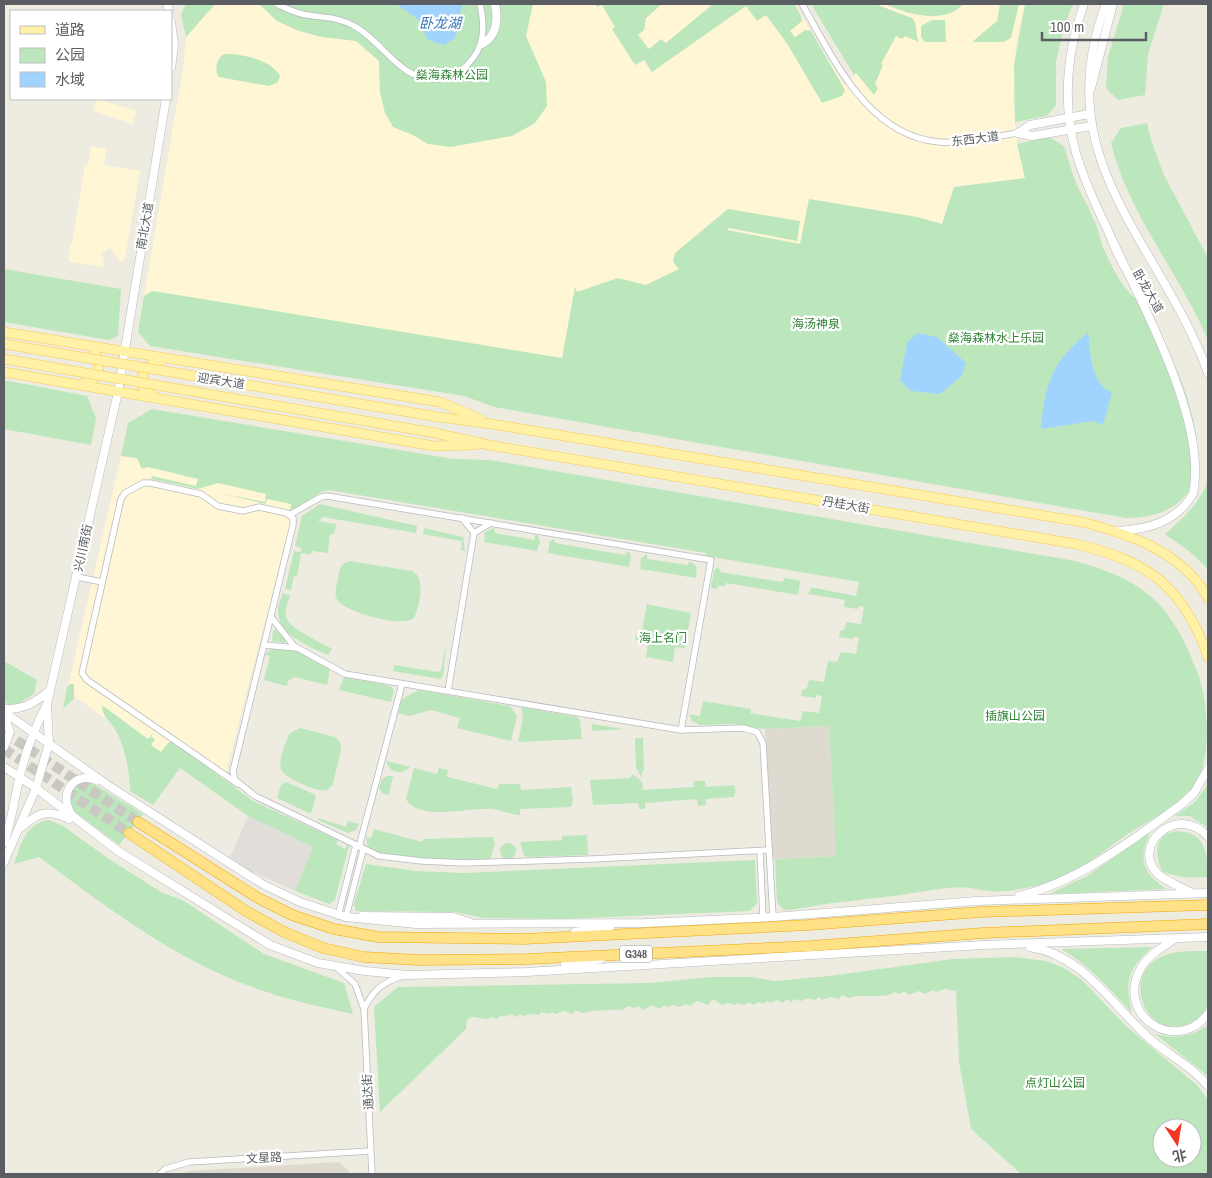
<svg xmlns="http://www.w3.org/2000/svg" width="1212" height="1178" font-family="'Archivo Narrow','Noto Sans SC',sans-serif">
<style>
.commercial{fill:#fff6d5}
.industrial{fill:#e1ded9}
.education{fill:#dedad0}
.green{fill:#bce7bd;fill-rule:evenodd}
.water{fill:#a0d4ff}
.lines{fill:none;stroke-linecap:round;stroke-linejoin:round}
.highway-tunnel{stroke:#c9c8c2;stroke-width:10;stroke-dasharray:10 5;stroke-linecap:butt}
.street-casing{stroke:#b7babf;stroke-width:7}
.secondary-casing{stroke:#b7bbc1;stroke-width:9}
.primary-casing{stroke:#f8cb50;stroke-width:10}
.highway-casing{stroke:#efa700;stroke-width:11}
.street{stroke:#fff;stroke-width:5.5}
.secondary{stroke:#fff;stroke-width:8}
.primary{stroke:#fff1a5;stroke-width:9}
.highway{stroke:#ffe287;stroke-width:10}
.primary-bridge-casing{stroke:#f8cb50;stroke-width:10;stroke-linecap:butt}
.primary-bridge{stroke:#fff1a5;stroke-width:9}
.labels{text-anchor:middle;stroke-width:4.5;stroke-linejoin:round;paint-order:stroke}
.shield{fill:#fff;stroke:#8c8e92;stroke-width:1}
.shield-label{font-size:11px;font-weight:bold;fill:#5a5e63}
.park-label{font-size:12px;fill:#308435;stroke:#fff}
.street-label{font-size:12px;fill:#5a5e63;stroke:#fff}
.water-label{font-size:14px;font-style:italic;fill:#3974b6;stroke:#fff}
</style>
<rect width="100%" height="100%" fill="#eeebe1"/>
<g class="commercial">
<polygon points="215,4 259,4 277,21 299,31 322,37 356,41 379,61 380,93 393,127 413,135 428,144 540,67 528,44 526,36 533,4 794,4 844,85 855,76 811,4 885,4 904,11 930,15 963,4 1025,4 1016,45 1013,98 1017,144 1025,178 954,187 942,224 917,217 809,199 801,244 679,269 609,302 573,296 561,365 144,296 183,69 186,37"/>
<polygon points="97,99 137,111 132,124 93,111"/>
<polygon points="91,146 107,149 104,165 140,171 125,258 124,261 120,262 110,248 101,254 104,259 103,267 69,262 70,244 72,244 85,164 88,164"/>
<polygon points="121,456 300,486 224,780 175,743 160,758 67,691"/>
</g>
<polygon class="industrial" points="248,816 314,847 295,891 249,870 230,857"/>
<g class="education">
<polygon points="829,726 836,856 771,859 765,729"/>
<polygon points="339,1162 352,1174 180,1174 190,1171"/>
</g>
<g class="green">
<polygon points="186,4 215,4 186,37 181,14"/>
<polygon points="259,4 533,4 526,36 546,82 547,106 535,123 512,136 451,147 428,144 413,135 393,127 385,113 380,93 379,61 356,41 322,37 299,31 277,21"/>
<polygon points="595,4 662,4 646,18 644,30 638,35 649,49 661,39 666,43 713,4 794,4 801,16 802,21 790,31 795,37 805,30 811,31 845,90 842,96 822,103 788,45 766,15 757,21 746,6 652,72 644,60 635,65 612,29 615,27 602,5 597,7"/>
<path d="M811 4H875L912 18C919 25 914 34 919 42L905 36 902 39 896 36 881 64 883 65 875 84 878 88 874 95 856 73 854 75Z"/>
<path d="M885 4H963C946 25 906 14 885 4Z"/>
<polygon points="1000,4 1019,4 1011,38 1003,42 972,42 997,21"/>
<polygon points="1025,4 1073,4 1064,27 1056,62 1056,105 1047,116 1015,122 1014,65"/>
<polygon points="1124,4 1164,4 1148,54 1145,95 1118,100 1106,88 1108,57"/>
<polygon points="932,20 945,20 946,42 925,42 921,37 921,26"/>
<path d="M224 54C240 53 272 60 280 76L278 82 269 86 219 77C214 70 216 59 224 54Z"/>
<path d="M1147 123 1151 140 1164 175 1208 258V340C1179 272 1129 216 1111 143L1121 128Z"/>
<path d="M1049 137 1064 146C1068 158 1071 171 1076 183 1081 195 1089 207 1094 220 1099 230 1100 242 1105 252 1111 265 1119 281 1128 291 1133 297 1140 301 1144 308 1173 354 1212 433 1191 487 1178 511 1151 518 1126 518L494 407 464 396 150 346 138 332 144 296 153 291 562 358 575 287 577 292 618 278 646 285 679 269 673 262 675 253 728 209 800 221 797 241 729 228 727 230 800 244 809 199 917 217 942 224 954 187 1025 178 1017 144Z"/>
<polygon points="4,269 121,289 118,336 109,340 4,322"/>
<polygon points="4,380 87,396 96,418 91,445 4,429"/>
<path d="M152 409 453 459 490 460 1075 561C1145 580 1171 604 1197 671 1208 699 1212 755 1197 781 1180 806 1147 821 1122 838 1101 853 1077 873 1052 881 1033 887 1009 893 989 891 975 889 962 886 948 888 926 890 905 895 884 897 861 900 837 902 813 906 803 908 794 910 784 910L777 902 775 859 836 856 829 726 763 729 733 724 700 725 692 721 689 714 700 716 703 701 751 709 750 713 800 721 803 711 819 713 822 696 816 695V698L801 696 802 690 807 688 809 680 824 682 828 661 837 662 841 652 856 654 859 638 854 637 853 639 839 637 840 631 845 629 846 622 861 624 864 607 859 606 858 609 844 607 845 600 808 594 811 588H815L856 596 859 582 706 556V553L329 490 321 492 295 509 290 510 291 504 267 499 265 504 220 493 265 502 266 494 218 483 198 489 151 479 152 476 196 486 198 479 148 467 142 469 137 458 121 456 128 423Z"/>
<path d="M1208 481V569L1190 552 1165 534C1184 518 1199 504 1208 481Z"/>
<polygon points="320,504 417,526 416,533 323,517 318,521 336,524 334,534 330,534 328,553 312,551 311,555 301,553 297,577 294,576 291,590 285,589 294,551 301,552 301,548 295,546 302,516"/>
<polygon points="424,528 463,537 465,551 461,550 462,541 423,534"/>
<polygon points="494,528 495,533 534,540 535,535 538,536 540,541 537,551 484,542 485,532"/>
<polygon points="554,539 555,543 625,555 628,551 631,555 629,567 548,553 550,541"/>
<polygon points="647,554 647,559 688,565 689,561 697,567 696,578 640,569 641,558"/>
<path d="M350 561 412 571C426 577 420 606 414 618 402 628 348 613 338 601 333 595 337 585 338 578 340 569 340 563 350 561Z"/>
<polygon points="719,567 720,572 783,582 784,578 798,580 800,581 798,595 726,583 725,586 718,586 717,589 711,588 714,570"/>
<path d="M283 593 290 596C288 601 284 610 286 616 288 629 321 642 332 649L328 655C301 643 265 629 283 593Z"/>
<polygon points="647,604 691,613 685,648 675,647 673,662 646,657 648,642 635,640 636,635 641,636"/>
<polygon points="275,629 286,640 285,643 272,641 273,631"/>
<polygon points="446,644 443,676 440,679 393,671 394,665 438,672 441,671"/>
<polygon points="271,649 297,651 330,670 327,685 295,677 288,681 287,686 264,680 270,656 264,655"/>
<polygon points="4,661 37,680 34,694 13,707 4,702"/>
<polygon points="344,677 391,686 394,690 391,702 339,690"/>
<polygon points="70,684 74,684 74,699 63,709 67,687"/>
<polygon points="419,690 510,706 517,716 511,741 457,728 460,718 431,710 409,716 398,713 402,699"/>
<path d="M102 705 148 739 154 732 151 737 155 739 151 745 161 752 169 742 175 743 253 801 338 840 336 844 345 849 348 844 349 846 335 900 329 904 295 891 313 847 248 816 180 768 153 805 130 791C130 774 125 746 116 731 110 719 103 720 102 705Z"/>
<polygon points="521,707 577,717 580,720 582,739 518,742 523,718"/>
<polygon points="592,724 624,729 592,731"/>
<path d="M300 728 335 737 340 742 341 750 333 784 327 790C318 793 284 778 281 769 278 760 286 742 289 734Z"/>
<polygon points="635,738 643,738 644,770 642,771 642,778 636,768"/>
<path d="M386 761H387L410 767C401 776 390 773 386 761Z"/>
<path d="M414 768 437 774 439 768 448 770 447 777 497 789 499 784H520L521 790 571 787 573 801 571 807 520 809V815C510 815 503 810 493 809 472 807 418 822 406 799Z"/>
<polygon points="631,775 634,775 642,782 643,790 694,787 694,781 705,781 706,787 734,785 736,791 734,797 706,799 706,805 698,806 697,799 645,803 645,809 639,809 638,803 593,805 590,780 631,778"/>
<polygon points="387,776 393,776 389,795 382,793 379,788 382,779"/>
<polygon points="89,781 143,814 119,845 72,810 70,792 78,783"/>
<polygon points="286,782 316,795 311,814 277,798 281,785"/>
<polygon points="1208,784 1208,828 1190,816 1175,816 1195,802"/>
<polygon points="318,818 346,827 348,821 359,824 356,830 348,833 318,820"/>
<path d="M49 820 63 826 109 859 161 892 184 901 264 954 344 983 353 1014C322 1007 291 1001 261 990 181 964 106 907 39 857L14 864C21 845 25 823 49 820Z"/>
<path d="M374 829 422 842 423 839 493 837 495 845 490 859C460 860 393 862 368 848L366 837 371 838Z"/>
<path d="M1176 831C1206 832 1207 852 1208 877 1190 878 1178 878 1162 871 1154 853 1154 835 1176 831Z"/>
<path d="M1150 832C1138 859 1142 873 1167 889L1049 894 1087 876Z"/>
<polygon points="587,835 588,855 527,857 524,855 520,842 562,840 562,836"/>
<circle cx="508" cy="851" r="8"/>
<polygon points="755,860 757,903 750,911 562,919 483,918 455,912 356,911 354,904 366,864 416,871 463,873"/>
<path d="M1152 947C1127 970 1125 981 1132 1013 1110 989 1089 965 1061 949Z"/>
<path d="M1208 951C1208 965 1212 991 1208 1004 1206 1012 1197 1020 1190 1023 1144 1043 1120 973 1163 956 1177 950 1193 951 1208 951Z"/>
<path d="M1015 957 1046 961 1064 968 1082 980 1125 1025 1197 1085 1208 1100V1174H1021L971 1129 959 1062 956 991 945 989 936 992 933 990 925 994 918 991 909 995 904 991 900 994 895 992C886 1000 858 993 849 998L842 995 839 999 830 997 822 1000 819 997 815 1000 808 998 801 1001 797 999 790 1002 788 999 782 1003 778 1000 770 1003 767 1001 763 1004 759 1002 754 1005 749 1002 744 1005 738 1003 734 1005 729 1003 722 1005 713 999 708 1005 697 1001 690 1006 685 1004 679 1007 674 1005 667 1007 665 1005 659 1009 652 1005 643 1010 638 1006 634 1008 628 1006 622 1010C619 1009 586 1011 583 1013L575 1010 573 1014 563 1011 556 1014 552 1012 549 1014 541 1012 539 1015 531 1014 523 1016 521 1014 515 1017 511 1014 503 1017 501 1015 497 1019 492 1017 488 1019 472 1017 467 1020 466 1029 380 1112 374 1007 398 987 648 983 712 977H752L775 981 829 976 953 959ZM1162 1128H1192V1158H1162Z"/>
<path d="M1208 1025V1076L1155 1034C1175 1039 1191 1037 1208 1025Z"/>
</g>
<g class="water">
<polygon points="396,4 462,4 455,38 444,45 428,40 418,19"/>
<path d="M1088 332C1091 354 1090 382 1112 393L1103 425 1093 421 1041 429C1045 382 1052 363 1088 332Z"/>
<polygon points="917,333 937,337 966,363 962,376 940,394 910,391 900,380 907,343"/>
</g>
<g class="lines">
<g class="highway-tunnel">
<polyline points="4,732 138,822"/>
<polyline points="4,749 129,833"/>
</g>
<g class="street-casing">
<g id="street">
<path d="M277 4C285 8 294 12 302 14 320 18 337 16 354 26 384 42 400 82 438 79 450 78 460 73 468 64 485 47 485 26 480 4"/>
<path d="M802 4C833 57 867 136 939 142 965 144 992 137 1018 133"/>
<polyline points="288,514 293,518 293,525 233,771 235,780 255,796 379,856 422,861 465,863 593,859 769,850"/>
<polyline points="462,518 474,533"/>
<polyline points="77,577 102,582"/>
<polyline points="271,617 294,646 345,674 681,730 743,728 757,732 763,743 773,917"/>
<polyline points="264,645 297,648"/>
<polyline points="448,691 474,533 491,523"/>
<polyline points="238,784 87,680 82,673 121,499 125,493 143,483 150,483 201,494 218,506 243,511 259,507 291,514 321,497 327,496 711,560 681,730"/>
<polyline points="359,847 402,684"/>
<polyline points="760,851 763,918"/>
<polyline points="338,916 356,845"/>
<polyline points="346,917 363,850"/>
<path d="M336 967 355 984 364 1009C373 990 383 982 403 976"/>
<polyline points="364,1009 372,1174"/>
<polyline points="160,1174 165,1169 189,1162 370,1151"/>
</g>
</g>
<g class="secondary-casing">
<g id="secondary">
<polyline points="167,4 169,11"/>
<path d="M1084 4C1067 52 1062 103 1076 153 1103 245 1212 401 1193 494 1176 522 1149 529 1119 531"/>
<path d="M1106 4C1046 161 1160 240 1208 373"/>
<polyline points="171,22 174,45 171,68"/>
<path d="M482 44C497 36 498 19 495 4"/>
<polyline points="1091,88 1113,4"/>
<polyline points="1018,133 1030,125 1089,114"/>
<polyline points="1018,133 1032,136 1091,126"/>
<path d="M1106 225C1116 254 1128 278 1150 300"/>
<path d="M4 709C24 710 36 702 50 690"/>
<polyline points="4,712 109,786 264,885 300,902 346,917 416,924 645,923 773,917 977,901 1208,893"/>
<polyline points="4,716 10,732 4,747"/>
<polyline points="4,767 36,788 118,851 270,945 318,963 365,971 407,975 526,972 983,945 1208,937"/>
<path d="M72 815C58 796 72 771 96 780"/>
<path d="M19 829C38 813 46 808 69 819"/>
<path d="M4 843C12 821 14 798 20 776 26 750 35 727 47 704L118 392 166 99"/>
<polyline points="4,862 36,788 49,743 47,705"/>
<path d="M1192 893C1181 887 1167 882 1158 874 1129 846 1178 802 1208 837"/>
<path d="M1019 896C1080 881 1132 840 1182 804L1194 793 1208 769"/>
<polyline points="362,916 453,917 469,922"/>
<polyline points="575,932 610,927"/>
<path d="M1175 939C1163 947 1148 955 1141 968 1114 1014 1175 1056 1208 1014"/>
<path d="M1030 947C1083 955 1111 1004 1149 1038 1168 1055 1192 1066 1208 1086"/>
<polyline points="565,965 601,959"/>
</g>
</g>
<g class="primary-casing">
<g id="primary">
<polyline points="4,332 440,402 480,419"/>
<polyline points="4,372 434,446 475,445"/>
<path d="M82 384C98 380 104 368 95 353"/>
<path d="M154 397 142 386C140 371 148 363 162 360"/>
<path d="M438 417 492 424 1082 522C1129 534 1183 552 1208 598"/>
<path d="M435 433 489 445 1076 544C1147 561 1183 585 1208 657"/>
</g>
</g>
<g class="highway-casing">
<g id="highway">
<polyline points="138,822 258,898 292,915 334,929 378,937 524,939 808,925 981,912 1208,905"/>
<polyline points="129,833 246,911 284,932 323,948 364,957 419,960 527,959 811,946 983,933 1208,924"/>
</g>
</g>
<use href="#street" class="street"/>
<use href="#secondary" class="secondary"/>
<use href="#primary" class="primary"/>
<use href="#highway" class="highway"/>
<g class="primary-bridge-casing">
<g id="primary-bridge">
<polyline points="4,344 438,417"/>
<polyline points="4,359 435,433"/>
</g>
</g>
<use href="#primary-bridge" class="primary-bridge"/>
</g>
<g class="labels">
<rect class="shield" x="620" y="945.5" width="32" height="17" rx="4"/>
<g class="shield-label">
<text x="636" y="958">G348</text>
</g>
<g class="park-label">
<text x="452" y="79">燊海森林公园</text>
<text x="816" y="328">海汤神泉</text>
<text x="996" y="342">燊海森林水上乐园</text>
<text x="663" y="642">海上名门</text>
<text x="1015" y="720">插旗山公园</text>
<text x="1055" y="1087">点灯山公园</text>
</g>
<g class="street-label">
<text transform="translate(975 139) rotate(-7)" y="4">东西大道</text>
<text transform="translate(145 226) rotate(-80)" y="4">南北大道</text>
<text transform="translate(1148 291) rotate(60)" y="4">卧龙大道</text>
<text transform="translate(221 381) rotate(9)" y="4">迎宾大道</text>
<text transform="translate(846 505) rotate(10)" y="4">丹桂大街</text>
<text transform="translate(83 548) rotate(-78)" y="4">兴川南街</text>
<text transform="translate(368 1092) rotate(-93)" y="4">通达街</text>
<text transform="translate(264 1158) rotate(-3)" y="4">文星路</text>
</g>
<g class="water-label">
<text x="440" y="28">卧龙湖</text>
</g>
</g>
<rect width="1212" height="1178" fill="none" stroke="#5a5e63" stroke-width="10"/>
<rect x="10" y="10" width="162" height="90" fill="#ffffff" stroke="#bdbfc1"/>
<rect x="20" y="26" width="25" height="8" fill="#fff1a5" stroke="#bdbfc1"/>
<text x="55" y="35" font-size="15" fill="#5a5e63">道路</text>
<rect x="20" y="48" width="25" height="15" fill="#bce7bd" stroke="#bdbfc1"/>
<text x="55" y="60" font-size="15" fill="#5a5e63">公园</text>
<rect x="20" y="72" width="25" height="15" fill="#a0d4ff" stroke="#bdbfc1"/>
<text x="55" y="85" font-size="15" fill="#5a5e63">水域</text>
<g transform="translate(1177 1143) rotate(168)"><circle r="24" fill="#ffffff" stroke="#bdbfc1"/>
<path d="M0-4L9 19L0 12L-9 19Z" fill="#f13624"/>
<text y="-8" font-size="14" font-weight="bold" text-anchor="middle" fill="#5a5e63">北</text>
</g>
<path d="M1042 32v8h104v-8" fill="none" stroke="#5a5e63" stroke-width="2.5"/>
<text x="1050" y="32" font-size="15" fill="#5a5e63" stroke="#ffffff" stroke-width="4" paint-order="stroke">100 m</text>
</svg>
